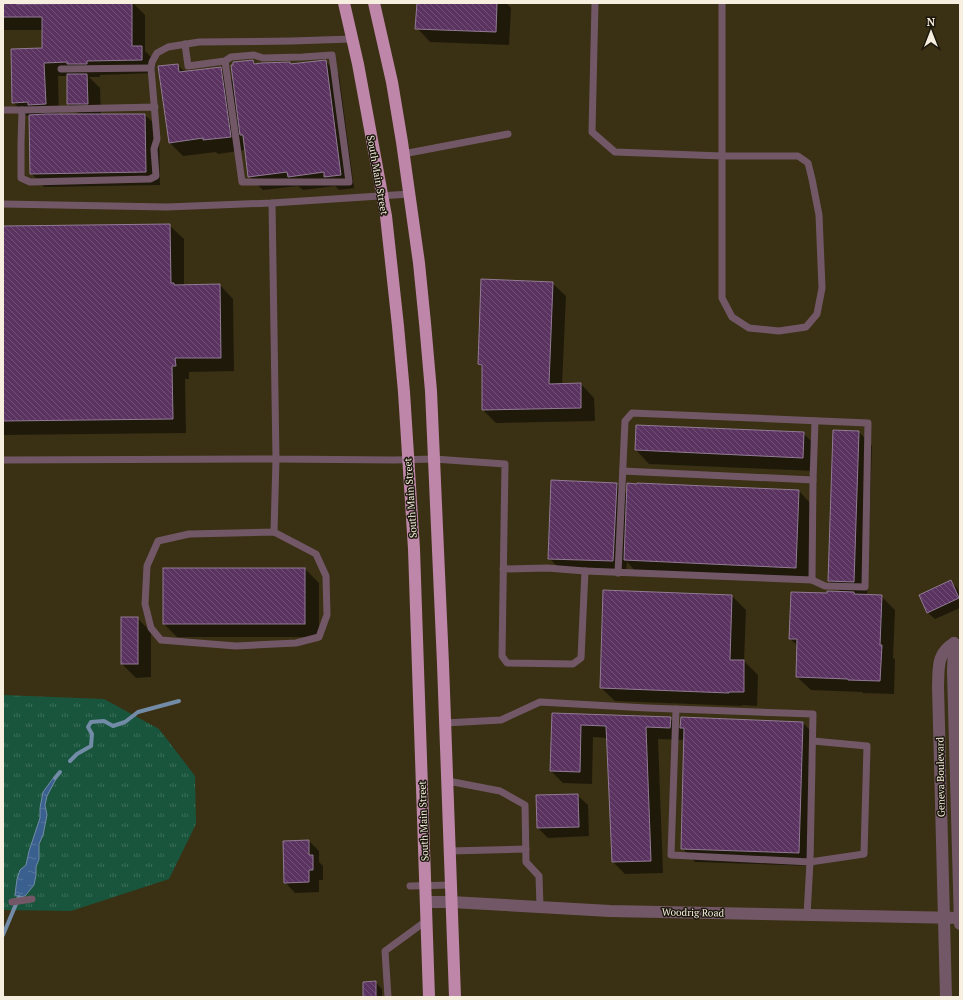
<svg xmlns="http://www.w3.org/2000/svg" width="963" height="1000" font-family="'PT Serif',serif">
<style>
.grass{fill:url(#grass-tufts)}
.water{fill:url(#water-ripples);stroke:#728ba7}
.shadow{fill:#0007;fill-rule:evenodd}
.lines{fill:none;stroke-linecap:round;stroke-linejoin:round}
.stream{stroke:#728ba7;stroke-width:4}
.building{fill:url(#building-back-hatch);stroke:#917b94}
.service{stroke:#725867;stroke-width:7}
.minor{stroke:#725867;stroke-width:12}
.tertiary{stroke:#725867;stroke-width:12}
.trunk{stroke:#be86a8;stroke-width:12}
.labels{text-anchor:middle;stroke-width:3;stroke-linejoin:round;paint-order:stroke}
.street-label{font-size:10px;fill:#f6efdf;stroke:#1d180d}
</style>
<defs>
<pattern id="grass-tufts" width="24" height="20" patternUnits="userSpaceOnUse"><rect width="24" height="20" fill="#19553d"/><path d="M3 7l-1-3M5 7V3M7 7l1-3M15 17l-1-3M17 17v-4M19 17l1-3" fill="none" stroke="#3b6e59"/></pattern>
<pattern id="water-ripples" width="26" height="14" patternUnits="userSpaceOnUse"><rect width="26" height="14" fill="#39608f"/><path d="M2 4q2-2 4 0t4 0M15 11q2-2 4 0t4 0" fill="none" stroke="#56779e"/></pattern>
<pattern id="building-back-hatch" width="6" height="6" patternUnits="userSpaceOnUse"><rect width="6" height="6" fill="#5b3361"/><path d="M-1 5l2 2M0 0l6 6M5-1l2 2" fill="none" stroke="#735177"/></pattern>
</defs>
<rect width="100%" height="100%" fill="#3a3014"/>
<polygon class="grass" points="3,695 104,699 159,729 195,776 196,824 169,879 71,911 3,910"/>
<polygon class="water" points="54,777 56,779 47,796 45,805 47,815 43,835 39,844 39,859 36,867 36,875 34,885 25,896 19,897 15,895 17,879 20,870 26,865 29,851 40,818 40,808 43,792"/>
<g class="shadow">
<path d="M3 3H31V5L43 4V3H133L145 15V51L155 61V73L100 75V77H89L100 88 101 115H145L159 128 160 185 44 187 31 173 30 116H27L13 102 43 49V30H3ZM58 76H68V104L80 115 59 116Z"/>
<polygon points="418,3 506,3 511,8 509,45 430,42 417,28"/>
<polygon points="253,61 256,64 290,63 291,65 325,61 339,75 354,188 339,190 335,186 303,190 298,186 263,190 249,176 244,138 242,135 244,150 218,154 216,152 183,156 170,143 177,65 185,72 220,68 234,81"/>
<polygon points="170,226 184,239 184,285 220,285 233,299 234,371 189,372 189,379 185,379 186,433 3,435 3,227"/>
<polygon points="552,283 566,296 562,385 581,384 594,398 595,421 496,423 483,410 483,368 479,364"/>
<polygon points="637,426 803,433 817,447 816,471 649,464 636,450"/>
<polygon points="859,432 872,446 867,595 881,596 895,610 893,658 895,659 894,694 863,693 862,692 811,690 797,677 798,646 790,639 828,594 841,592 829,581"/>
<polygon points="617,484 628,495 799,491 812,505 809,581 638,574 627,562 626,574 563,572 549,558"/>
<polygon points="164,569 305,569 319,583 319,637 177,637 164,624"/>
<polygon points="950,581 957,588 960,594 960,608 935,619 928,613 920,595"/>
<polygon points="732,596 746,610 744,661 758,675 757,706 742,705 742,706 615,701 601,688"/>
<polygon points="137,618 151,632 151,677 136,678 122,664"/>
<polygon points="553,714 670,718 681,729 682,718 802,722 816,736 812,866 695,862 682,848 684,740 658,739 663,873 625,874 613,862 608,738 593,737 592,784 563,783 551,771"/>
<polygon points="577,795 588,805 589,836 548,838 538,828"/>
<polygon points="309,841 319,851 319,862 323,866 323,880 319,880 319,892 295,893 285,882"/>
<polygon points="375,982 382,989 382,997 364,997"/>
</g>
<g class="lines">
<g class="stream">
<polyline points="70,761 77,754 91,746 92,734 88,727 91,722 104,721 113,726 125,722 138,712 179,701"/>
<polyline points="55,778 60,772"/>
<polyline points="3,935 19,897"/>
</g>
</g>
<g class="building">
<polygon points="3,3 17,3 17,4 132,3 132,46 142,46 142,60 87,61 87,64 67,64 67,62 44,63 46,104 28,105 28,102 12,103 11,49 42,48 42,17 3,17"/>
<polygon points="417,3 497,3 496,32 415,29"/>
<polygon points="253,60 254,64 261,63 290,62 290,64 326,60 341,175 324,177 324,172 288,177 287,172 248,177 243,135 240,135 231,65 233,65 233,62"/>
<polygon points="178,64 179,72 221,67 231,137 203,140 203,138 169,143 158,66"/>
<polygon points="67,74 87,74 88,104 67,104"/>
<polygon points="46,114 145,114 146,172 30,174 29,115"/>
<polygon points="170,224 171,283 174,283 174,285 220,284 221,358 175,358 176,366 172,366 173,419 3,421 3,226"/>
<polygon points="481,279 553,282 549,384 581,383 581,408 482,410 482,365 478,364"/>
<polygon points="636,425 804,432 803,458 635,450"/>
<polygon points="833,430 859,431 854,582 828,581"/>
<polygon points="551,480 617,483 613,561 548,559"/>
<polygon points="627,483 637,484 637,483 799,490 796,568 624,560"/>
<rect x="163" y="568" width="142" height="56"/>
<polygon points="951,580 959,598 927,613 919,595"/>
<polygon points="603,590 732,595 730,660 744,660 744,692 729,692 729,693 600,688"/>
<polygon points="827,591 854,592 854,594 882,595 880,645 882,645 880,681 848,680 848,679 796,677 797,639 789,639 791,592 827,593"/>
<rect x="121" y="617" width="17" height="47"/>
<polygon points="552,713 671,717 670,728 646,727 651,861 612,862 606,726 581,725 580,772 550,771"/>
<polygon points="681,717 803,722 799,853 681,849 684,728 680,728"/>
<polygon points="578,794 579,827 537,828 536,795"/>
<polygon points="309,840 309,855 313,855 313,870 309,870 309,882 284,883 283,841"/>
<polygon points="376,981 376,997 363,997 363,982"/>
</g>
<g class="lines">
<g class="service">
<polyline points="595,3 592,132 615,152 722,156 798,156 808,163 812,179 819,215 822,288 817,314 806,327 779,331 749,328 732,317 722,298 722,3"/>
<polyline points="185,44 188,66 225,61 242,182 349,182 332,55 303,57 263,58 254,55 231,57 225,61"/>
<polyline points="61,69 151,68"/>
<polyline points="155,107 22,110 21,143 21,178 30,182 150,179 156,176 154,149 157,139 151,68 152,62 157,53 168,47 199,42 291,41 352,39"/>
<polyline points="3,110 22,110"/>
<polyline points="403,154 508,134"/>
<polyline points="272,203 276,459 394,460 434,459 505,464 502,656 507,663 573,664 581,658 585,571 547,568 503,569"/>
<polyline points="3,204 167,207 272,203 410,194"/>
<polyline points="3,460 276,459 274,532 189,534 158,541 147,566 145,604 151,628 161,640 236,646 296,643 319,637 327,615 326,576 316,554 274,532"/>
<polyline points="623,471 813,480"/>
<polyline points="585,571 812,580 825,586 865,587 868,423 632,413 625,421 618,573"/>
<polyline points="812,580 813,480 815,421"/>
<polyline points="676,709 671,855 810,862 864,854 867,746 813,741"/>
<polyline points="445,723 501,720 540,702 647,708 813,714 810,862 807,915"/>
<polyline points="448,781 500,791 525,805 526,862 539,876 540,907"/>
<polyline points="450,851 526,849"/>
<polyline points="410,886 451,885"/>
<polyline points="12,902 32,899"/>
<polyline points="388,997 385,951 426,921"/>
</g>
<g class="minor">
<polyline points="954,643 953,671 960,924"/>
<path d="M946 997 938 686C939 668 936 654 954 643"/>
</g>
<polyline class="tertiary" points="426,902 451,902 610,911 960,918"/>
<g class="trunk">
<polyline points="344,3 358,64 386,216 398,326 404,392 414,549 429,997"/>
<polyline points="374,3 392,82 402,142 419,263 425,323 431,391 434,459 443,664 455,997"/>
</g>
</g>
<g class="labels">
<g class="street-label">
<text transform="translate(378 175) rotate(80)" y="4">South Main Street</text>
<text transform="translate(410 498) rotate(-94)" y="4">South Main Street</text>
<text transform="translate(940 777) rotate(-91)" y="4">Geneva Boulevard</text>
<text transform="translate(423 821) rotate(-92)" y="4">South Main Street</text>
<text transform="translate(693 912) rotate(1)" y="4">Woodrig Road</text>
</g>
</g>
<rect width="963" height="1000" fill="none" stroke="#f6efdf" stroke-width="8"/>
<g transform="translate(931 32)" stroke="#1d180d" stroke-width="3" paint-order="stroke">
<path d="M0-3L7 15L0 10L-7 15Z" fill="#f6efdf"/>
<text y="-6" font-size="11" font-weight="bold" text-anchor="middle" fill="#f6efdf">N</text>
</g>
</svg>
